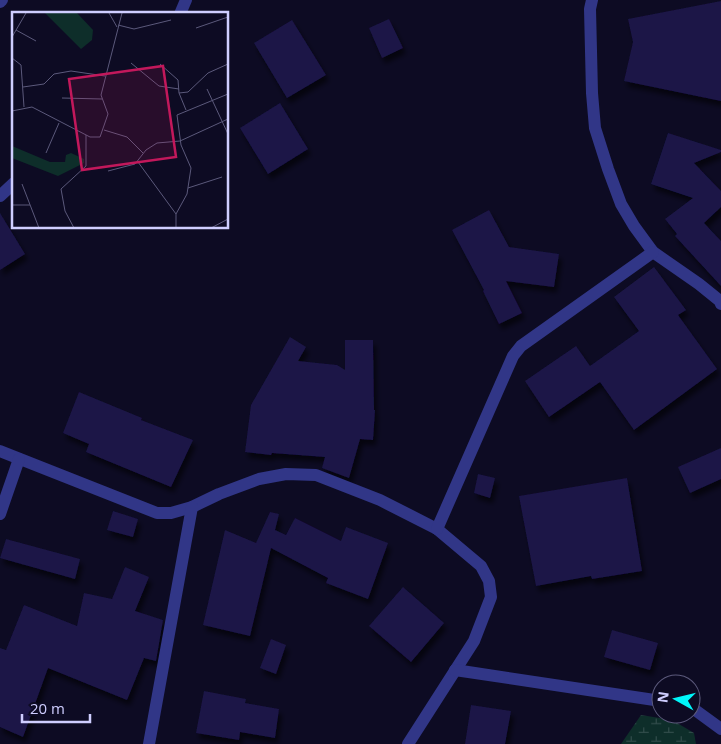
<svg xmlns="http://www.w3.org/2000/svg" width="721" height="744" font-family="'Open Sans',sans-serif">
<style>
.wetland{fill:url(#wetland-marsh)}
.building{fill:#1b1546;filter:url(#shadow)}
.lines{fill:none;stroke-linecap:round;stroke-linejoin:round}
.street{stroke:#313687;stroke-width:12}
.inset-road{fill:none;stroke:#5b597b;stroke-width:1}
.view{fill:#c2185b;fill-opacity:0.15;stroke:#c2185b;stroke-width:2.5}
.inset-edge{fill:none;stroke:#cfceff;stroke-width:2.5}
</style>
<defs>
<pattern id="wetland-marsh" width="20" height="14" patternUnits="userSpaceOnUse" patternTransform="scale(1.25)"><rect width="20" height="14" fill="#0e2e2a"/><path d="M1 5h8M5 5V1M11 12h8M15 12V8" fill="none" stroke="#304b4a"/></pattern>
<filter id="shadow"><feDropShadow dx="3" dy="5.5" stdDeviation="2.5" flood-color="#0009"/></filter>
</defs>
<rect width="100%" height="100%" fill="#0d0b23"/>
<polygon class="wetland" points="641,715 672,720 694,733 696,744 621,744"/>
<g class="building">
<polygon points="721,1 721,101 624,81 633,42 628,19"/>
<polygon points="389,19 403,48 382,58 369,28"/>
<polygon points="292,20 326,75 287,98 254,43"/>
<polygon points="280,103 308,149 268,174 240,128"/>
<polygon points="668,133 721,150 721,152 694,163 721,191 721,207 704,223 721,241 721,286 675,236 677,234 665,219 693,198 651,184"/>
<polygon points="489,210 509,247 559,254 554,287 506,281 522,313 499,324 483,291 484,290 452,230"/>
<polygon points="0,213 25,254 0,270"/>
<polygon points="654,267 686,310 678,315 717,369 634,430 600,382 549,417 525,381 576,346 590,366 639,331 614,297"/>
<polygon points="290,337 306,347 298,361 337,365 345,370 345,340 373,340 374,410 375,410 373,440 360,439 349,478 322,468 325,457 272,453 271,455 245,452 251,405"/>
<polygon points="79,392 142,418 141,420 193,440 171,487 86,452 89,444 63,433"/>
<polygon points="721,448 721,479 690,493 678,467"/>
<polygon points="478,474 495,478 490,498 474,493"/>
<polygon points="627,478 642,571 592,579 591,576 536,586 519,496"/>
<polygon points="113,511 138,519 133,537 107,530"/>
<polygon points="270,512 279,514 275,530 286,535 295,518 341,541 346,527 388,543 368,599 326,583 328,578 271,548 250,636 203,625 225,530 256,543"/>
<polygon points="6,539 80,559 75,579 0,558"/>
<polygon points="125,567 149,577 135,611 163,620 156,661 144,658 127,700 48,668 23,737 0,727 0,648 6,650 24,605 77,626 84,593 112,599"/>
<polygon points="403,587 444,623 411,662 369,626"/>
<polygon points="612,630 658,643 650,670 604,657"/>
<polygon points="271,639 286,645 276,674 260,668"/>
<polygon points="204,691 246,699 245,703 279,709 275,738 240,732 239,740 196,733"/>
<polygon points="471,705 511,711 505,744 465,744"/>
</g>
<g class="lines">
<g class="street">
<polyline points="592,0 590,9 592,93 595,128 608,169 621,204 634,226 653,252 699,284 720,301 721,304"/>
<polyline points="0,2 2,0"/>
<polyline points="180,14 186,0"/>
<polyline points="0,196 14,183"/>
<polyline points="0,451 157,513 171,513 192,507 219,494 259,479 286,474 316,475 380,500 437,529 481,566 489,581 491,597 474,641 408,744"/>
<polyline points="0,514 19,459"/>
<polyline points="437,529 513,356 521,346 653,252"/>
<polyline points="455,670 661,701"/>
<polyline points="691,707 721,729"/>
<polyline points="149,744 192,507"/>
</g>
</g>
<g transform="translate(12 12)">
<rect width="216" height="216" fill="#0d0b23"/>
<path d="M33 1H65L81 18 80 28 69 37Z" fill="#0e2e2a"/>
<path d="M0 134 38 150H53L54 143 59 141 72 147V151L46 164 0 146Z" fill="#0e2e2a"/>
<path class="inset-road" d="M97 1 105 15M106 13 122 17 159 8M184 16 216 5M4 18 24 29M0 25 14 1M0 46 9 53 12 95M119 51 147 74 167 77M148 52 166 68 167 81 174 98M11 75 32 72 42 62 59 59 93 64M195 77 216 122M167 81 176 80 196 61 216 52M50 86 90 87M0 99 20 95 78 125H88L96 102 89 83 110 1M92 118 115 125 131 141M34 141 47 111M126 150 164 202M96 159 123 152 134 138 145 131 168 129 216 107M10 172 27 216M176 176 210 165M0 193H18M62 216 53 199 49 177 74 154V123M164 216V202L175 182 179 156 169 133 165 103 216 82M199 216 216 207"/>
<path class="view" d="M151 54 164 145 70 158 57 67Z"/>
<rect width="216" height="216" class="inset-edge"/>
</g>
<g transform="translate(676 699) rotate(278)"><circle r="24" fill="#0d0b23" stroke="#5b597b"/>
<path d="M0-4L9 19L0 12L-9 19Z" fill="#00f6f9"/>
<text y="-8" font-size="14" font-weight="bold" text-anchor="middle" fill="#cfceff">N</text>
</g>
<path d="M22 714v8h68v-8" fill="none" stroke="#cfceff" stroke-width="2.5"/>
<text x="30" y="714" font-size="15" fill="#cfceff" stroke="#0d0b23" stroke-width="4" paint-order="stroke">20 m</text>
</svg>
